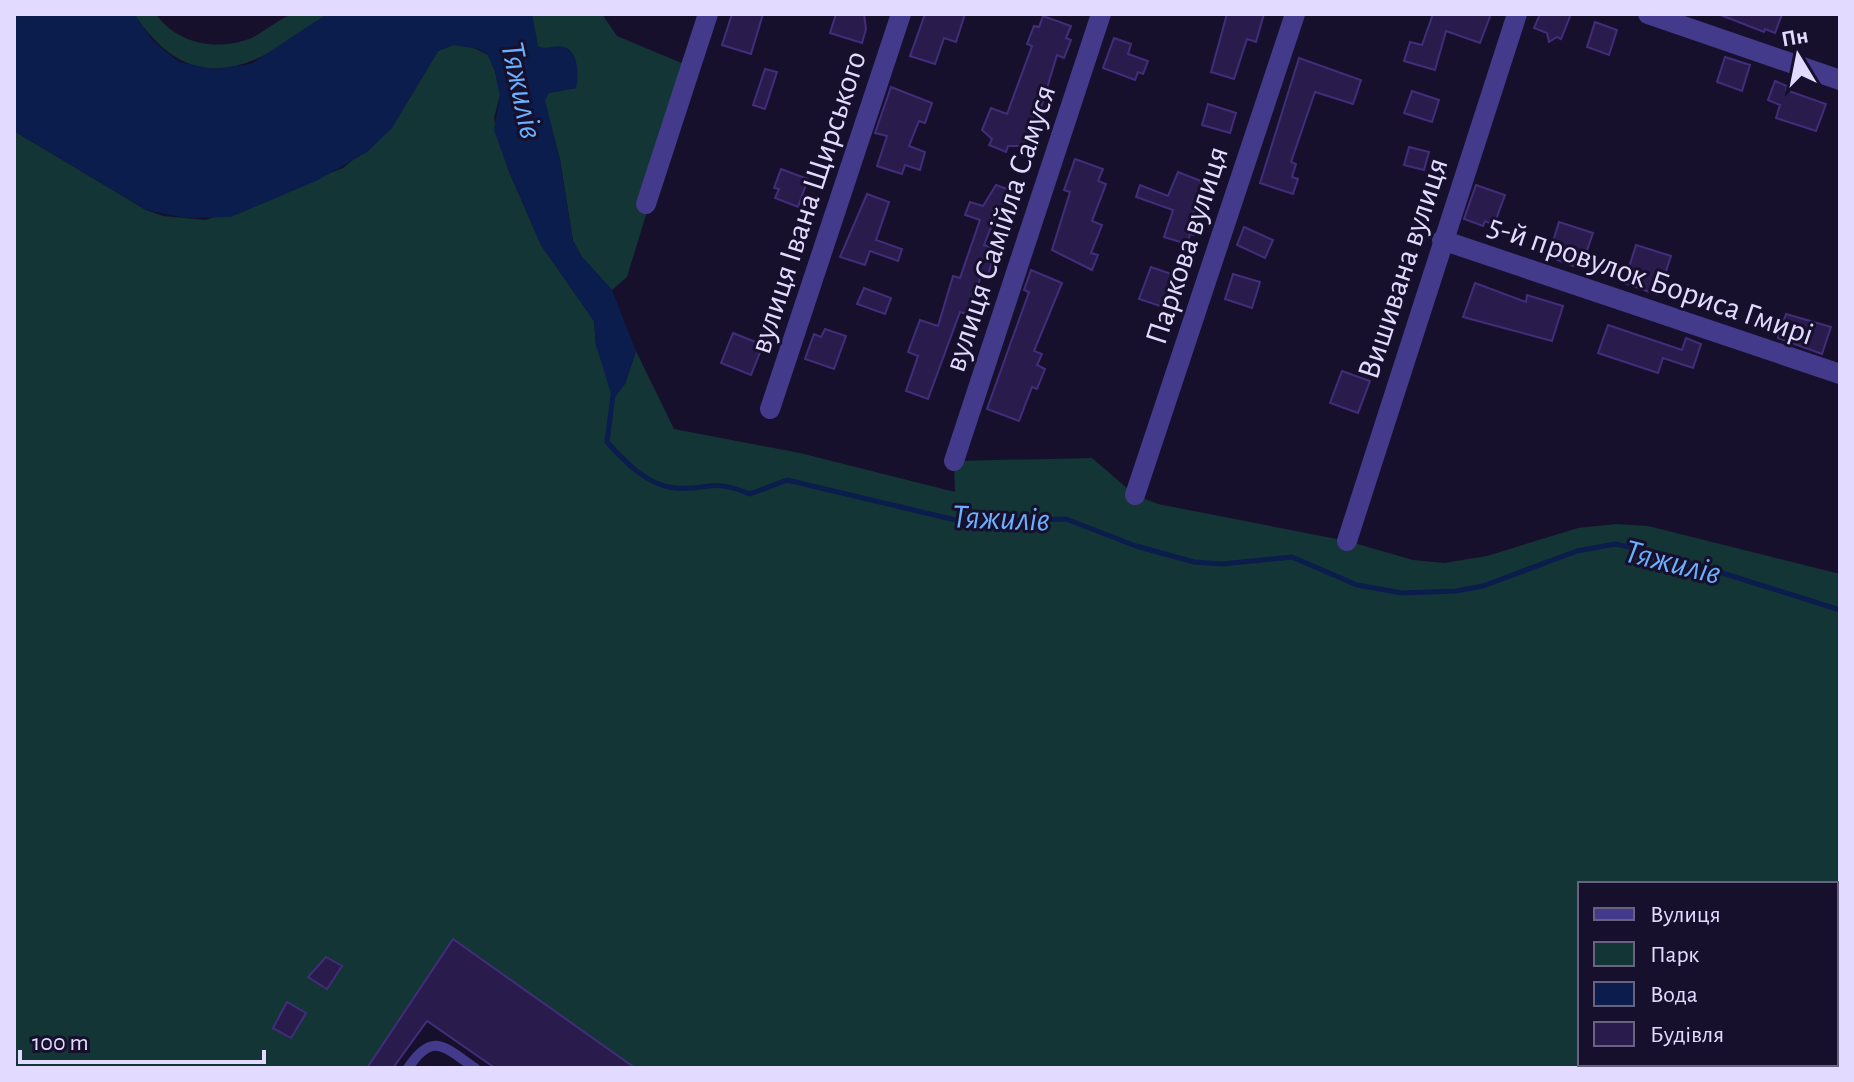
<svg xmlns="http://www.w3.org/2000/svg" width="1854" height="1082" font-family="'Alegreya Sans',sans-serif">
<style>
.green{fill:#133536;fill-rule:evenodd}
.water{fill:#0a1d4c}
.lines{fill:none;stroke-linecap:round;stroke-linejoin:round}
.stream{stroke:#0a1d4c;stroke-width:5}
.building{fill:#291c4d;stroke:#422d7a;stroke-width:2}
.lane{stroke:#433a8c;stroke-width:10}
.street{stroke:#433a8c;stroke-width:20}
.labels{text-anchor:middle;stroke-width:6;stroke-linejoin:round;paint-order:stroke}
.street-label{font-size:32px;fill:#e2dbff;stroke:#17102c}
.water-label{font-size:34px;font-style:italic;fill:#69b0ff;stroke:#17102c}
</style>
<rect width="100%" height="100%" fill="#17102c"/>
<g class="green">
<path d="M134 14H156C175 42 213 51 246 40 263 35 278 17 295 14 305 12 317 14 327 14 256 68 194 103 134 14Z"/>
<polygon points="532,14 602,14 617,36 691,67 627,277 612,290 582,257 573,241 560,160 544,99 548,93 576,88 537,46"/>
<path d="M453 45H468L488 55 495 71 500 95 494 118 508 169 541 245 594 321 596 346 625 384 636 351 674 429 800 453 955 492 954 461 1092 458 1135 495 1158 504 1347 541 1413 560 1444 563 1487 556 1578 528 1616 524 1648 526 1840 574V1068H635L453 940 367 1068H14V131L146 210 163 216 206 220 343 168 391 129 438 51ZM1580 884H1836V1064H1580Z"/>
</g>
<path class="water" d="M14 14H134L153 41 179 62 213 69 251 64 327 14H532L538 46C547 51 554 44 564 47 579 51 579 77 576 88L549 93 545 100 560 160 573 241 582 257 612 290 636 351 625 384 613 400 596 345 594 321 541 245 508 169 494 130 500 95 495 71 488 55 479 49 453 45 438 51 391 129 367 152 318 180 231 217 185 218 146 210 14 131Z"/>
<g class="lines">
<path class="stream" d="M613 395 607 442C624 461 648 486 675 488 711 490 711 478 750 494L787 480 964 522 1066 519 1136 546 1194 562 1222 564 1292 557 1357 585 1402 593 1456 591 1483 586 1577 551 1615 544 1662 554 1840 610"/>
</g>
<g class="building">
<polygon points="732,14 763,14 751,54 722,45"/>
<polygon points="836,14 864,14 866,29 862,43 830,33"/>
<polygon points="925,14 965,14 956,42 944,38 935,64 910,56"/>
<polygon points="1227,14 1264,14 1256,42 1247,39 1234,79 1211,72"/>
<polygon points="1433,14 1491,14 1480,43 1446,31 1435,70 1404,61 1410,42 1422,45"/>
<polygon points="1540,14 1571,14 1561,39 1557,37 1549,42 1547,33 1534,28"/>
<polygon points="1718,14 1782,14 1775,33 1765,29 1764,32"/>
<polygon points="1043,16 1071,26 1066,38 1071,40 1064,58 1057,55 1041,108 1038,107 1023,146 1008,146 1006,152 989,145 992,139 982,130 991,108 1007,114 1032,46 1027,44 1034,26 1039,27"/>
<polygon points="1595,22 1617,30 1609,55 1587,47"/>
<polygon points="1114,38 1131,44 1128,54 1148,61 1143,74 1138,72 1135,80 1103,68"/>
<polygon points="1725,57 1750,65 1742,91 1717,82"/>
<polygon points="1299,58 1361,80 1353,104 1315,92 1291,162 1296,164 1292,177 1298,179 1293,194 1260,183"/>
<polygon points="765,69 777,72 765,109 753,105"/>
<polygon points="1775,81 1787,86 1786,90 1826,104 1816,131 1776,118 1780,105 1768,100"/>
<polygon points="891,87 932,103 925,123 919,121 909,146 925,152 920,170 905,165 902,174 877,166 887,136 875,133"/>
<polygon points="1412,91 1439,100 1432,122 1404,113"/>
<polygon points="1208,104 1236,113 1230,133 1202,125"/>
<polygon points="1409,147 1429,152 1424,170 1404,165"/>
<polygon points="1075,159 1103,169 1098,181 1106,184 1092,221 1102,225 1091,253 1098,255 1092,270 1052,250 1070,192 1064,190"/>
<polygon points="781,169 808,179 798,207 775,198 779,189 774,188"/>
<polygon points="1178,172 1206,183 1194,211 1200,213 1194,235 1190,234 1187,244 1164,237 1173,210 1136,197 1140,185 1168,196"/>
<polygon points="996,185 1021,194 1013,218 997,212 984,245 997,249 988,274 982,272 969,315 960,312 928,399 906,391 918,356 908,352 920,320 938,326 953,276 960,278 980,220 965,215 970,202 983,206"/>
<polygon points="1476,185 1505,195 1494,225 1485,221 1483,226 1464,219"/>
<polygon points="867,194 889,202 876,240 902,249 898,261 870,251 865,265 840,257"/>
<polygon points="1559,222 1593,233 1584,259 1576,256 1573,266 1557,260 1560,251 1551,248"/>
<polygon points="1244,227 1273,240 1265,258 1237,245"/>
<polygon points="1636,245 1671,256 1658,295 1624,283"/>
<polygon points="1151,267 1177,276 1174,284 1177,286 1169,309 1139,299"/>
<polygon points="1031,270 1062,283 1034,351 1042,354 1037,365 1045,369 1037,389 1032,387 1019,421 987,409 1029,292 1024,290"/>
<polygon points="1233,274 1260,282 1252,308 1225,299"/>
<polygon points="1475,283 1526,302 1527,295 1563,306 1552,341 1463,317"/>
<polygon points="864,288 891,298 885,314 857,304"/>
<polygon points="1786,314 1831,327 1822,354 1778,338"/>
<polygon points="1608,325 1682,350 1686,338 1701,344 1693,368 1663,358 1658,373 1598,353"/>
<polygon points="825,329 846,336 834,369 805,359 814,334 821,337"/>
<polygon points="733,333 763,345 751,375 721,363"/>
<polygon points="1342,371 1370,381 1358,413 1330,403"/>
<polygon points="453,939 635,1068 495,1068 427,1021 393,1068 367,1068"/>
<polygon points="326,957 342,966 327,989 308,977"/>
<polygon points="287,1002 306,1013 291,1038 273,1028"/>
</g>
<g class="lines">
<path class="lane" d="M408 1068C433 1031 444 1047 475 1068"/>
<g class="street">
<polyline points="1648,14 1840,80"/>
<polyline points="646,204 708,14"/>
<polyline points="1442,240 1840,374"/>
<polyline points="770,409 901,14"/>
<polyline points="954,461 1101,14"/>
<polyline points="1135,495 1295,14"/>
<polyline points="1347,541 1517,14"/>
</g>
</g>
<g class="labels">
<g class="street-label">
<text transform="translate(807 202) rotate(-72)" y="11">вулиця Івана Щирського</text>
<text transform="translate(999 228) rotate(-72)" y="11">вулиця Самійла Самуся</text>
<text transform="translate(1186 245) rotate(-72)" y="11">Паркова вулиця</text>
<text transform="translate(1402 268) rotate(-72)" y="11">Вишивана вулиця</text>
<text transform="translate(1651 279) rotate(19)" y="11">5-й провулок Бориса Гмирі</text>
</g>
<g class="water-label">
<text transform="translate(523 90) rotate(78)" y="12">Тяжилів</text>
<text transform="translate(1001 517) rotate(2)" y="12">Тяжилів</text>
<text transform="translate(1673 561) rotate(14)" y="12">Тяжилів</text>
</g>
</g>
<rect width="1854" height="1082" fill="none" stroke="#e2dbff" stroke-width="32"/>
<rect x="1578" y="882" width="260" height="184" fill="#17102c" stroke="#686180" stroke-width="2"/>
<rect x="1594" y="908" width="40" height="12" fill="#433a8c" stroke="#686180" stroke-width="2"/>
<text x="1650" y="922" font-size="24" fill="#e2dbff">Вулиця</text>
<rect x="1594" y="942" width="40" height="24" fill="#133536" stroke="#686180" stroke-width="2"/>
<text x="1650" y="962" font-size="24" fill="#e2dbff">Парк</text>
<rect x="1594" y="982" width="40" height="24" fill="#0a1d4c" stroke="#686180" stroke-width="2"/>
<text x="1650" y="1002" font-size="24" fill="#e2dbff">Вода</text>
<rect x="1594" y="1022" width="40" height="24" fill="#291c4d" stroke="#686180" stroke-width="2"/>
<text x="1650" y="1042" font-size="24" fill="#e2dbff">Будівля</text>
<g transform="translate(1798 56) rotate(350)" stroke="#17102c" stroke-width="6" paint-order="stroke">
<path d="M0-6L14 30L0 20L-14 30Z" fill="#e2dbff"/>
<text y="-12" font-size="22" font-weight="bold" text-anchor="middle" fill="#e2dbff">Пн</text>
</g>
<path d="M20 1050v12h244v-12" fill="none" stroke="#e2dbff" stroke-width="4"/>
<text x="32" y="1050" font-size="24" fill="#e2dbff" stroke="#17102c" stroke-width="6" paint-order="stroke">100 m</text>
</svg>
